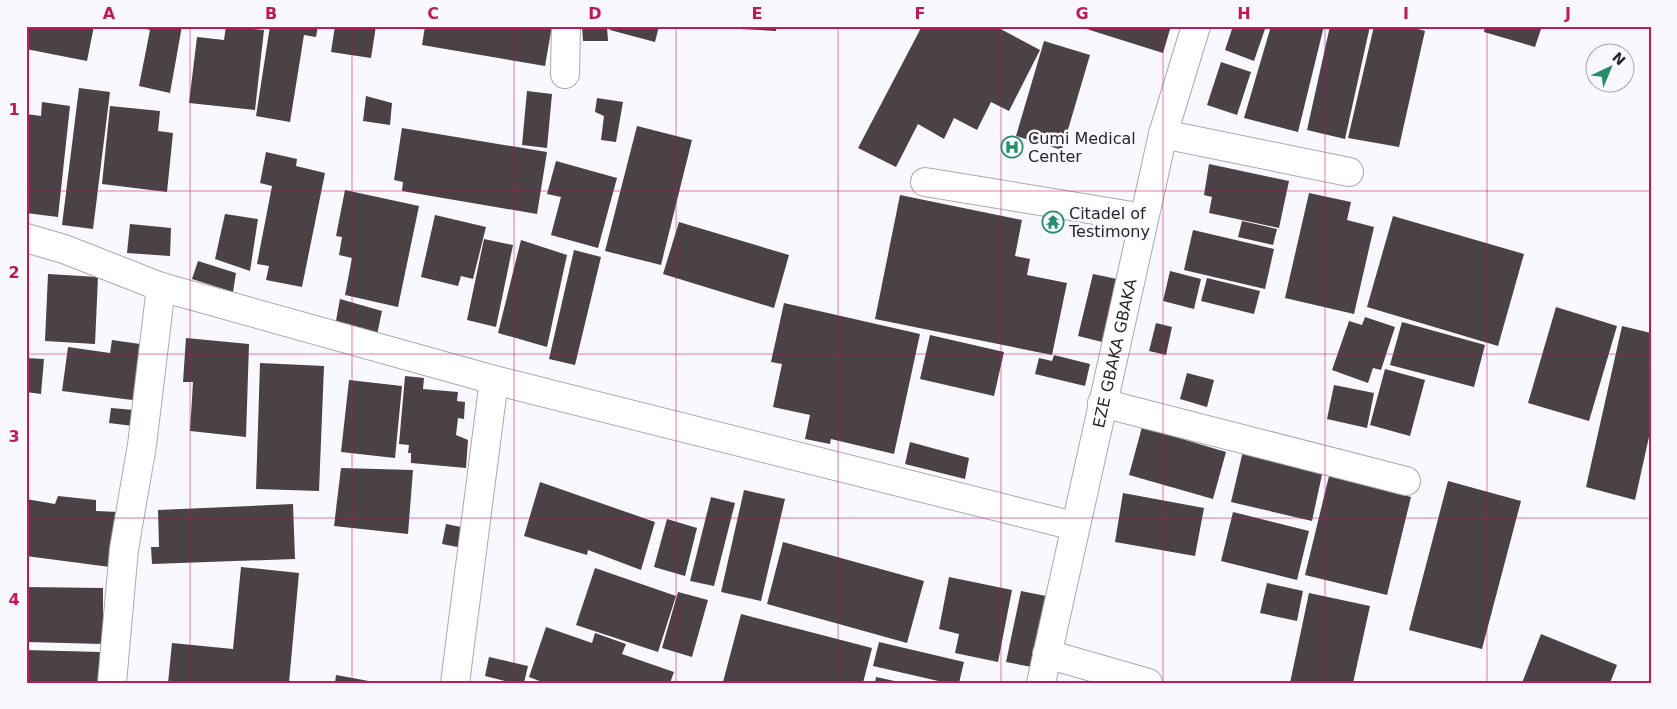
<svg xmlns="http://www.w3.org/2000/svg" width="1677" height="709" font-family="'DejaVu Sans',sans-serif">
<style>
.building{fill:#4a4245}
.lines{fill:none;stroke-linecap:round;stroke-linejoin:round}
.minor-casing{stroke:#aaa9b2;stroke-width:30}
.minor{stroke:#fff;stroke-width:28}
.grid{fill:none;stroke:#c2185b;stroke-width:1;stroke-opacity:0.55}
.labels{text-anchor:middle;stroke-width:5;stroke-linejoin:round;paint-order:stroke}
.poi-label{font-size:16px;fill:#27272a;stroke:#f9f8fe;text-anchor:start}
.street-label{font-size:16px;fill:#27272a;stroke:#f9f8fe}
.neatline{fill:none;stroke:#c2185b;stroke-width:2}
.grid-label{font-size:16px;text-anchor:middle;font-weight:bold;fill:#c2185b}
</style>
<rect width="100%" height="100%" fill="#f9f8fe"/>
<g class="building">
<polygon points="26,26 94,26 87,61 26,49"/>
<polygon points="135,26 182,26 170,93 139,86 150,30"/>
<polygon points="226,26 264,30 255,110 189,103 197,37 224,40"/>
<polygon points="270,26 318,26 316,37 304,35 290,122 256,116"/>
<polygon points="335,26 376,26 371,58 331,52"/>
<polygon points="425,26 552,26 545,66 422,45"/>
<polygon points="582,26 607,26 608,41 583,41"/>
<polygon points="611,26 659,26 655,42 610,30"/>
<polygon points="721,26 776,26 776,31 721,28"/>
<polygon points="922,26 995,26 1040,50 1009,111 991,102 977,130 954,118 944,139 918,124 896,167 858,148"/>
<polygon points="1077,26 1171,26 1163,53"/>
<polygon points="1233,26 1266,26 1254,61 1225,50"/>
<polygon points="1271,26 1324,26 1298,132 1244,118"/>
<polygon points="1330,26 1370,26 1345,139 1307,130"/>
<polygon points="1374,26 1407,26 1425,31 1399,147 1348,138"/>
<polygon points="1485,26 1542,26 1535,47 1484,32"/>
<polygon points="1044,41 1090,55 1062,150 1016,136"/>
<polygon points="1221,62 1251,72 1237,115 1207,105"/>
<polygon points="79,88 110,92 93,229 62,225"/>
<polygon points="527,91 552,94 547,148 522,145"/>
<polygon points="366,96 392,103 390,125 363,121"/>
<polygon points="597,98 623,102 616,142 601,140 604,116 595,112"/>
<polygon points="42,102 70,106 58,217 26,213 26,114 41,116"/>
<polygon points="110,106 160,111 158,131 173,133 167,192 102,184"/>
<polygon points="637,126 692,140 661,265 605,251"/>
<polygon points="402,128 547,152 537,214 402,191 403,182 394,180"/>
<polygon points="266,152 297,159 296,166 325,173 302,287 266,280 269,266 257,264 272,186 260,183"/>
<polygon points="556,161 617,178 598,248 551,235 561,197 547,194"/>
<polygon points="1209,164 1289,181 1279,228 1209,213 1212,197 1204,195"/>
<polygon points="345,190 419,206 398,307 345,295 352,258 339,255 342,237 336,236"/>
<polygon points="1309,193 1351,202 1347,220 1374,227 1354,314 1285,298"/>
<polygon points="900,195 1022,220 1015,256 1030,259 1027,275 1067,283 1052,355 875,319"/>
<polygon points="225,214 258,219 250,271 215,259"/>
<polygon points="435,215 486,227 473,279 461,276 458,286 421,277"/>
<polygon points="1393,216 1524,254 1498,346 1367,307"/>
<polygon points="1242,221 1277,229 1273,245 1238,237"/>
<polygon points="679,222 789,255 774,308 663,274"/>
<polygon points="130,224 171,228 170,256 127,253"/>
<polygon points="1193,230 1274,249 1265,289 1184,270"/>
<polygon points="484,239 513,245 496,327 467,320"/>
<polygon points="521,240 567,255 547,347 498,333"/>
<polygon points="574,250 601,257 575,365 549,359"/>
<polygon points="198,261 236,273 233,292 192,279"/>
<polygon points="1170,271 1201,279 1194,309 1163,301"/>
<polygon points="48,274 98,277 95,344 45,341"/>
<polygon points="1093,274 1117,279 1102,342 1078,336"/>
<polygon points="1207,278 1260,291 1254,314 1201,301"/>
<polygon points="340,299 382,311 377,335 335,326"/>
<polygon points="784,303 920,334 894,454 831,439 830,444 805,439 810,415 773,407 782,364 771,362"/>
<polygon points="1556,307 1617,326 1589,421 1528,403"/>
<polygon points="1365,317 1395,327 1381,370 1373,368 1368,383 1332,370 1349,321 1362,325"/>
<polygon points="1402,322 1485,345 1474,387 1390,365"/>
<polygon points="1156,323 1172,327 1166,355 1149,351"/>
<polygon points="1622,326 1651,333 1651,428 1635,500 1586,487"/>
<polygon points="930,335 1004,352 994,396 920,379"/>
<polygon points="186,338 249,344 246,437 190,431 193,382 183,382"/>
<polygon points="112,340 147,345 140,401 62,391 68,347 110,353"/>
<polygon points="1054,355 1090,364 1085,386 1035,374 1039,358 1052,361"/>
<polygon points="26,358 44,359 41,394 26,392"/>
<polygon points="260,363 324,366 319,491 256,489"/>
<polygon points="1385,369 1425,380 1410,436 1370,425"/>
<polygon points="1187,373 1214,380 1207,407 1180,399"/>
<polygon points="405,376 424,378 423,389 458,392 457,401 465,402 464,419 458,418 456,435 468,440 466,468 411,463 411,453 408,453 409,445 399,444"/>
<polygon points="349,380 402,386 395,458 341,452"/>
<polygon points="1334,385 1374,393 1367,428 1327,419"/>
<polygon points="111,408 134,410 133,426 109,423"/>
<polygon points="1142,427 1226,452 1213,499 1129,475"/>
<polygon points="910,442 969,458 965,479 905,464"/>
<polygon points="1243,451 1323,470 1312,521 1231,502"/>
<polygon points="341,468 413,470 408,534 334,526"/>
<polygon points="1329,476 1411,497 1387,595 1305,575"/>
<polygon points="1448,481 1521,501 1482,649 1409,630"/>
<polygon points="540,482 655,522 641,570 588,550 587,555 524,536"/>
<polygon points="744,490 785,499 761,601 721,592"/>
<polygon points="1123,493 1204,508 1195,556 1115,542"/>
<polygon points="58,496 96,500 96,511 118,512 110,567 26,556 26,499 55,504"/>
<polygon points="711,497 735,503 714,586 690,581"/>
<polygon points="293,504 295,559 152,564 151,547 159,547 158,510"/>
<polygon points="1233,512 1309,531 1297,580 1221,561"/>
<polygon points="667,519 697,528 685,576 654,567"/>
<polygon points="446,524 471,529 468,549 442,544"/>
<polygon points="783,542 924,581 907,643 767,604"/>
<polygon points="241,567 299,573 289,683 168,683 172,643 233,649"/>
<polygon points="595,568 676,596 658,652 576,625"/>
<polygon points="949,577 1012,590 998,662 955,653 959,634 939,629"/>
<polygon points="1267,583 1303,591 1297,621 1260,613"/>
<polygon points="26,587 103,588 103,644 26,642"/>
<polygon points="1021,591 1051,597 1037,668 1006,662"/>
<polygon points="678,592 708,600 692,657 662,648"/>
<polygon points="1309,593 1370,606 1353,683 1290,683"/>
<polygon points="741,614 872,648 863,683 723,682"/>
<polygon points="546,627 592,643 595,633 626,644 622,654 674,672 670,683 545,683 529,677"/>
<polygon points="1541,634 1617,665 1610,683 1522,683"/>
<polygon points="879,642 964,662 959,683 947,683 873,666"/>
<polygon points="26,650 100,652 99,683 26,683"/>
<polygon points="489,657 528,666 524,683 513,683 485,676"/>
<polygon points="336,675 374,682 374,683 335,683"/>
<polygon points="876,677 899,682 899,683 875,683"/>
</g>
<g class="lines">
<g class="minor-casing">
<g id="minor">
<polyline points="565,74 566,26"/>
<polyline points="1163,134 1349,172"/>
<polyline points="925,182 1144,218"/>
<polyline points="26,238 64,249 161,287 494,380 1074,526"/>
<polyline points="1102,403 1406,481"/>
<polyline points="1047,654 1148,683"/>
<polyline points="112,683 124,549 142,445 161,287"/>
<polyline points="455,683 494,380"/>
<path id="s1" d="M1041 683 1163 134 1196 26"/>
</g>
</g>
<use href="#minor" class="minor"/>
</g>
<path class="grid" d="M190 26V683M352 26V683M514 26V683M676 26V683M838 26V683M1001 26V683M1163 26V683M1325 26V683M1487 26V683M26 191H1651M26 354H1651M26 518H1651"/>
<defs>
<g id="hospital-ring" transform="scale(1.125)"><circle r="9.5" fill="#f9f8fe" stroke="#278e6a" stroke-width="1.5"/><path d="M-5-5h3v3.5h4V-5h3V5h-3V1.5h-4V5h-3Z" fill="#278e6a"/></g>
<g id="temple-ring" transform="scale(1.125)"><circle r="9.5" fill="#f9f8fe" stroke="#278e6a" stroke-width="1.5"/><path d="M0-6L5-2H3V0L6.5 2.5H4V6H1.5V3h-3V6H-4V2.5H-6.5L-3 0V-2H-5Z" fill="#278e6a"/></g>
</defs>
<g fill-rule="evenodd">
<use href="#hospital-ring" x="1012" y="147"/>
<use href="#temple-ring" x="1053" y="222"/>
</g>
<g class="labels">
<g class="poi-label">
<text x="1028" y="144">Cumi Medical<tspan x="1028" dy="18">Center</tspan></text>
<text x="1069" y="219">Citadel of<tspan x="1069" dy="18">Testimony</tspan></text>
</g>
<g class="street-label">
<text dy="6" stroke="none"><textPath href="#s1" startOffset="338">EZE GBAKA GBAKA</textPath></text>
</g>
</g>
<rect width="1677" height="709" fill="none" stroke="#f9f8fe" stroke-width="55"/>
<g transform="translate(1610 68) rotate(44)"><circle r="24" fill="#f9f8fe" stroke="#a5a4a9"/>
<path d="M0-4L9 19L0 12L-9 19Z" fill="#278e6a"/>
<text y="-8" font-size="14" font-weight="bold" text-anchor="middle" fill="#27272a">N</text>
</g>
<rect x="28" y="28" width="1622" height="654" class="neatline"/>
<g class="grid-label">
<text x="109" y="19">A</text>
<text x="271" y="19">B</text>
<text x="433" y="19">C</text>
<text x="595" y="19">D</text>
<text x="757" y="19">E</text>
<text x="920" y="19">F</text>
<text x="1082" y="19">G</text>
<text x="1244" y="19">H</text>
<text x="1406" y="19">I</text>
<text x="1568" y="19">J</text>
<text x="14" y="115">1</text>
<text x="14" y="278">2</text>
<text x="14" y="442">3</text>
<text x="14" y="605">4</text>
</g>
</svg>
